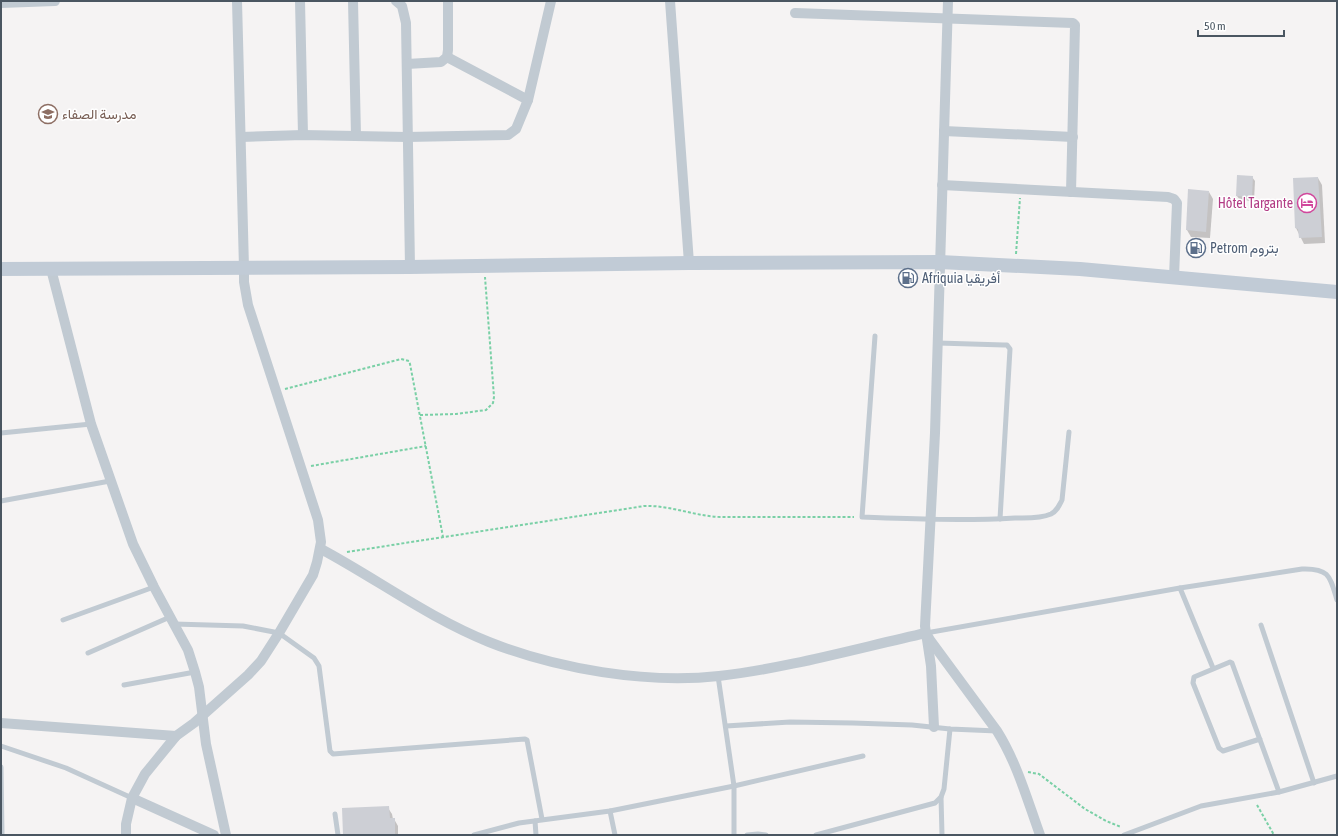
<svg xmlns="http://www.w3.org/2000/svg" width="1338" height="836" font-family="'Asap Condensed',Vazirmatn,sans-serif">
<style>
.shadow{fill:#0003}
.building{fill:#cdcfd5}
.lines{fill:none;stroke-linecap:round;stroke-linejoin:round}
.path{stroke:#7ad0a6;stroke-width:2;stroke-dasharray:3 2;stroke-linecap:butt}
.service{stroke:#c1cad2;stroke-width:5}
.minor{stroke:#c1cad2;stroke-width:10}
.secondary{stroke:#c1cbd6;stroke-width:14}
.labels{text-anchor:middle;stroke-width:3;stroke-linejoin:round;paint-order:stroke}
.education-label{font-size:14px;fill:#785e54;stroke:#fff;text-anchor:start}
.hotel-label{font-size:14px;fill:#b23c85;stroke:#fff;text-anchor:end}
.service-label{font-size:14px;fill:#4e5e75;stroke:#fff;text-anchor:start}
</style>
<rect width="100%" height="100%" fill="#f5f3f3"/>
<g class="shadow">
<polygon points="1252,177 1255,181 1254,201 1240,200 1237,196"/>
<polygon points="1318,178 1322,185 1325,243 1304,244 1296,228"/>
<polygon points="1209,192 1213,199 1210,238 1191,237 1187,230"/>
<polygon points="388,808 392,814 393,819 394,819 398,826 398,835 344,835"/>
</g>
<g class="building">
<polygon points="1237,175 1253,176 1252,197 1236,196"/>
<polygon points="1318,177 1322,237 1299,238 1298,229 1295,228 1293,178"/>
<polygon points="1188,189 1209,191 1206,232 1186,230"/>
<polygon points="389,806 390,818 395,818 395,835 343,835 342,808"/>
</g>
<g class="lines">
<g class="path">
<polyline points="1016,254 1020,198"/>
<polyline points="285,389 401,359 409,361 410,364 443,537"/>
<polyline points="420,415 456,414 486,410 493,403 494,397 485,277"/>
<polyline points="311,466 426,446"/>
<path d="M347 552 644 506C670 505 694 516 720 517H854"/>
<polyline points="1028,772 1039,774 1085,809 1106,821 1121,827"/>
<polyline points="1257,805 1274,835"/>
</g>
<g class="service">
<path d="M875 336 862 517C913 519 964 521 1015 518 1026 518 1040 519 1051 514 1057 511 1059 506 1062 500L1069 432"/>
<polyline points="938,343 1004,345 1007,345 1010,349 1000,519"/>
<polyline points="1,433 91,424"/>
<polyline points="1,501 110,481"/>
<path d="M1180 588 1302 569C1330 568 1330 577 1337 600"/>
<polyline points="63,620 154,587"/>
<polyline points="174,624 243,626 279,633 314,658 319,666 330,751 333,754 525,739 527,740 542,819"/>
<polyline points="1261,625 1314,783"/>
<polyline points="926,633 1180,588 1213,668"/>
<polyline points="88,653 170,617"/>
<polyline points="718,676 734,786 734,835"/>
<polyline points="124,685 195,672"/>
<polyline points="726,726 790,722 853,723 912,725 950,729 997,731"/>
<polyline points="1260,739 1223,751 1219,748 1193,683 1194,677 1230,662 1232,663 1279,792"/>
<polyline points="1,746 66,768 132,798"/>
<polyline points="1,767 2,835"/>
<polyline points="941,797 942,835"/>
<polyline points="610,811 615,835"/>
<polyline points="335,814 338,835"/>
<polyline points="535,821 536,835"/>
<polyline points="474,835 519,823 610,811 734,786 863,756"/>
<polyline points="747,835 758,834 766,835"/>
<polyline points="816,835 935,803 941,797 944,789 950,729"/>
<polyline points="1124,835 1201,806 1279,792 1337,776"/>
</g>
<g class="minor">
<polyline points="300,1 303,135"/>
<polyline points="353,1 356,136"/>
<polyline points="396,1 402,6 406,23 410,267"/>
<polyline points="670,1 689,263"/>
<path d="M948 1 935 433 925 626 926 633 930 640 997 731C1017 763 1027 799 1040 835"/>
<polyline points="1,3 55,1"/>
<polyline points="795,13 1073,23 1075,25 1071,192"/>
<polyline points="447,57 528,100"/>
<polyline points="407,64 441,62 447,57 448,50 448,1"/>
<polyline points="944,131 1073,137"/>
<polyline points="241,137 303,135 407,137 508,135 516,129 528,100 551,1"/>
<polyline points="942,185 1168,197 1174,199 1177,203 1174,277"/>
<polyline points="51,269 91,424 133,544 154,587 188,650 195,672 199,687 206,744 226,835"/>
<path d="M321 549C377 579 429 618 489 642 557 669 646 684 719 676 788 668 858 648 926 633L931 666 934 727"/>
<polyline points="1,723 176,736"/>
<polyline points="132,798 214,835"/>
<polyline points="126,835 126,824 132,798 145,774 176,736 194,723 248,675 261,661 279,633 313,575 317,562 321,542 318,520 248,305 244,282 244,268 237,1"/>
</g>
<polyline class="secondary" points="1,269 410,267 689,263 940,262 1080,269 1337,292"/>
</g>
<defs>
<g id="school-ring" transform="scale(1)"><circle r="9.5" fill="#fff" stroke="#8d6e63" stroke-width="1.5"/><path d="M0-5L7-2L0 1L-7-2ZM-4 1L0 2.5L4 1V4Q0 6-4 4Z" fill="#8d6e63"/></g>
<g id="hotel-ring" transform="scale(1)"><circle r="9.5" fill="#fff" stroke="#d1479c" stroke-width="1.5"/><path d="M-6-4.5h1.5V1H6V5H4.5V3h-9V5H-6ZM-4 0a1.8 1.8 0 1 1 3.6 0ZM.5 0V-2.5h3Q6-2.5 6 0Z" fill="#d1479c"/></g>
<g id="fuel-ring" transform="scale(1)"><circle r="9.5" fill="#fff" stroke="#5c6f8a" stroke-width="1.5"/><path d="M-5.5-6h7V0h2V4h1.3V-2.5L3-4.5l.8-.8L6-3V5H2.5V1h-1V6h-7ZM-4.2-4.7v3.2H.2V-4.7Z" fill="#5c6f8a"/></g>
</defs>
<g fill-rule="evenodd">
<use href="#school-ring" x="48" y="114"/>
<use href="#hotel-ring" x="1307" y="203"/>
<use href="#fuel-ring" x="1196" y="248"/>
<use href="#fuel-ring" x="908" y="278"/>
</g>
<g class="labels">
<g class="education-label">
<text x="62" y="119">مدرسة الصفاء</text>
</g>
<g class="hotel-label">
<text x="1293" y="208">Hôtel Targante</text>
</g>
<g class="service-label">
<text x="1210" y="253">Petrom بتروم</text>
<text x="922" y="283">Afriquia أفريقيا</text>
</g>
</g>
<rect width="1338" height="836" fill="none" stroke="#4a5661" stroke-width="4"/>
<path d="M1198 30v6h86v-6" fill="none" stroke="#4a5661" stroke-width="2"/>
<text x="1204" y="30" font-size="12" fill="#4a5661" stroke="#ffffff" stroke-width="3" paint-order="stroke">50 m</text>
</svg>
